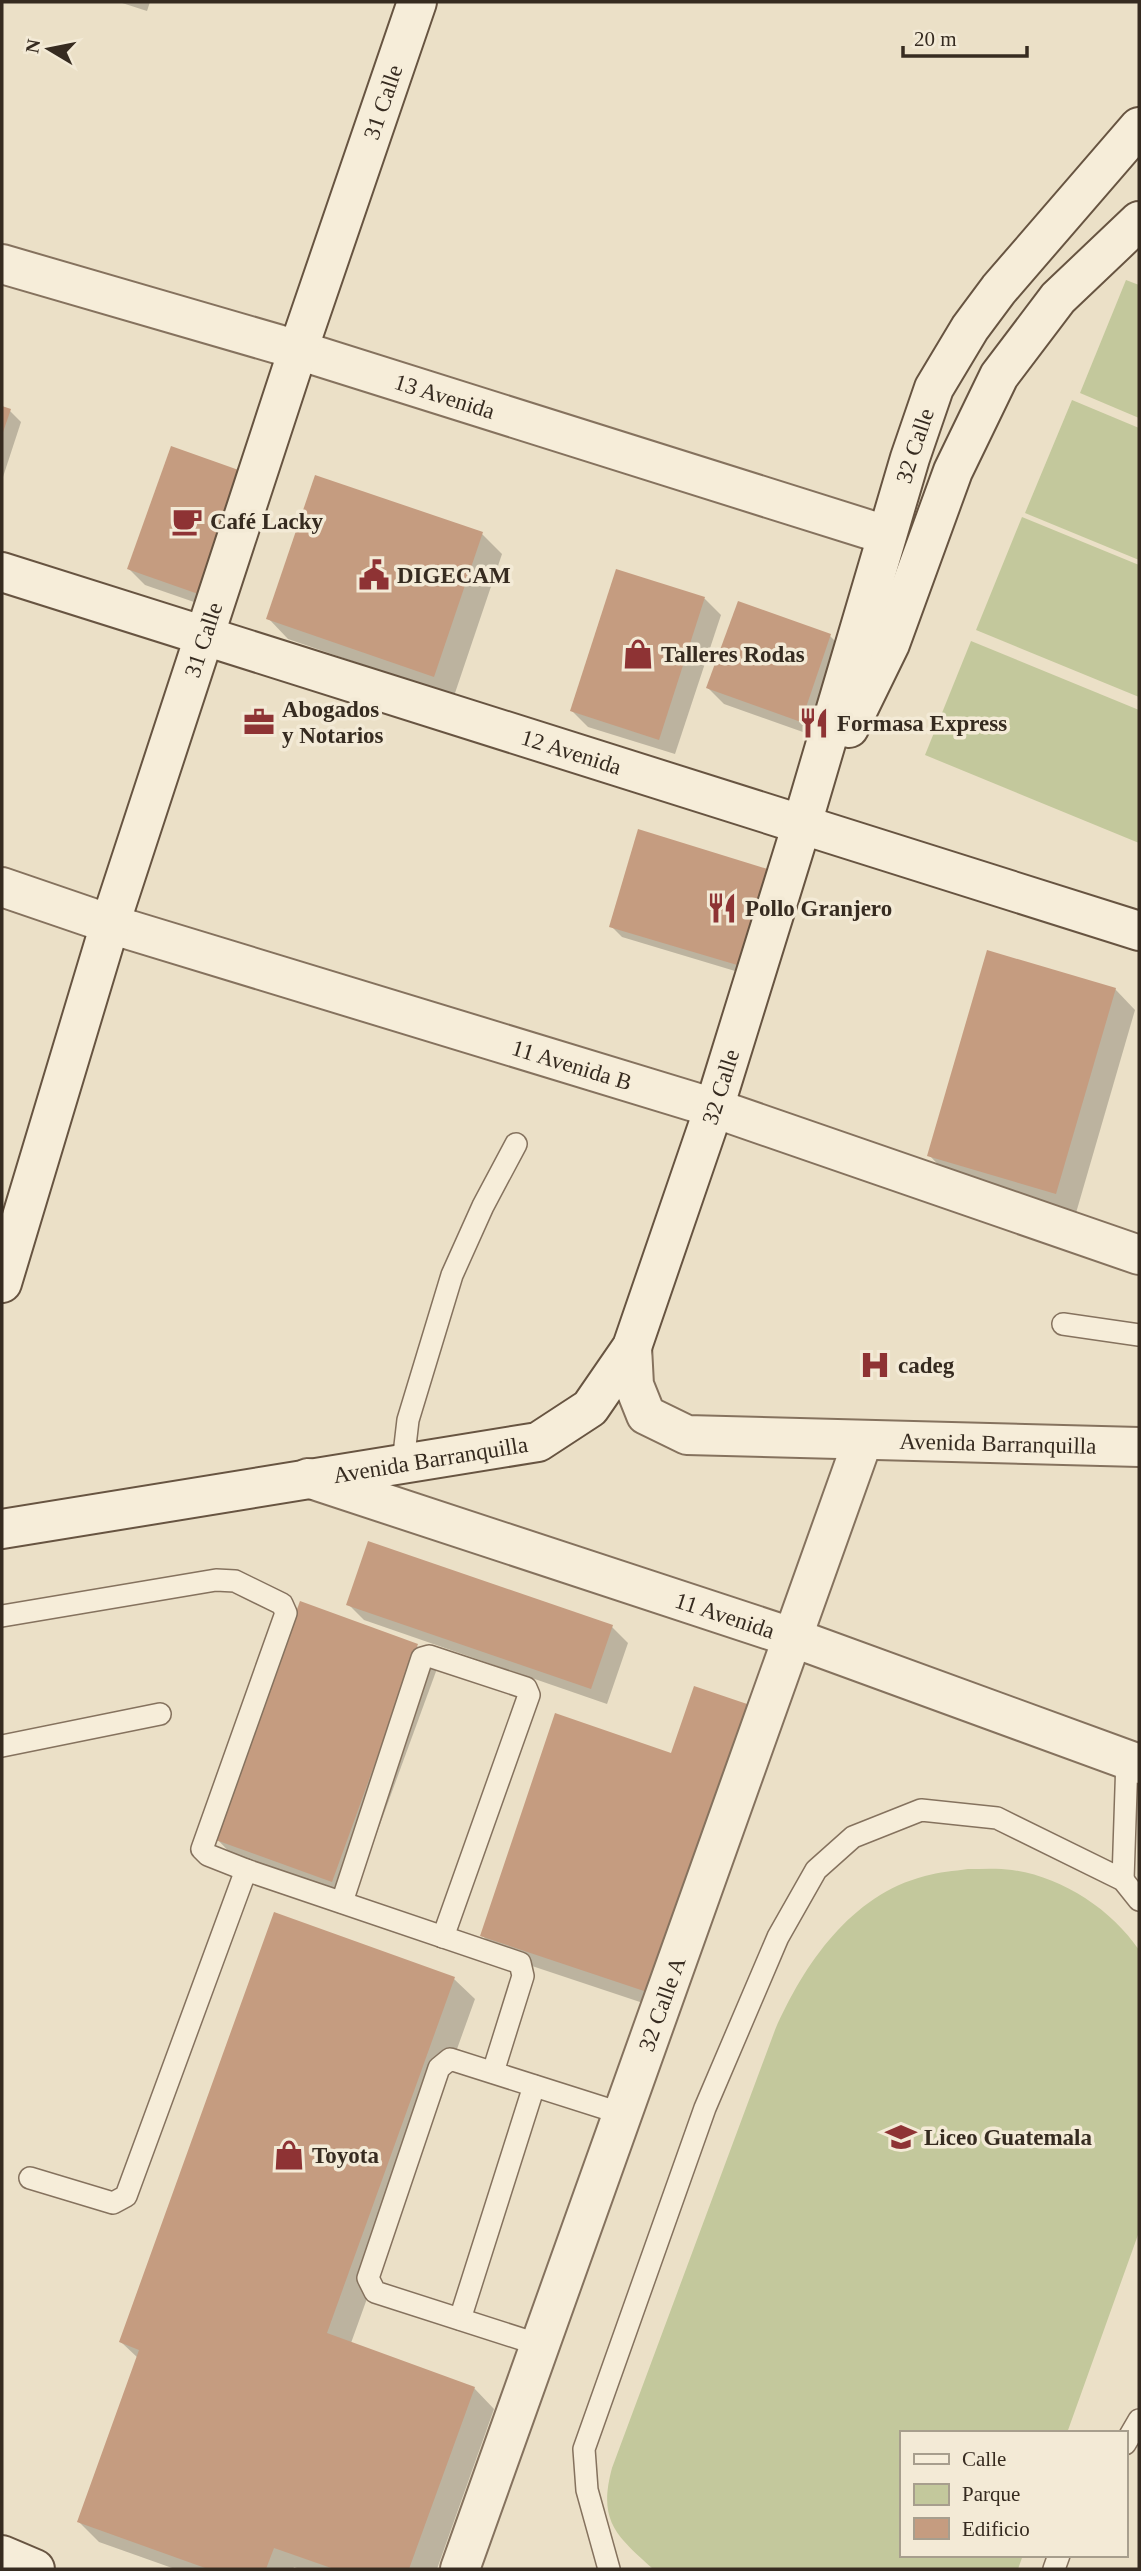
<svg xmlns="http://www.w3.org/2000/svg" width="1141" height="2571" font-family="'Times New Roman',serif">
<style>
.green{fill:#c3c89c}
.shadow{fill:#0003}
.building{fill:#c59c80}
.lines{fill:none;stroke-linecap:round;stroke-linejoin:round}
.lane-casing{stroke:#85725e;stroke-width:24}
.street-casing{stroke:#85725e;stroke-width:42}
.secondary-casing{stroke:#675441;stroke-width:42}
.lane{stroke:#f6edd9;stroke-width:21}
.street{stroke:#f6edd9;stroke-width:38}
.secondary{stroke:#f6edd9;stroke-width:38}
.labels{text-anchor:middle;stroke-width:7;stroke-linejoin:round;paint-order:stroke}
.street-label{font-size:23px;fill:#362b20;stroke:#f3ead6}
.poi-label{font-size:23px;font-weight:bold;fill:#362b20;stroke:#f3ead6;text-anchor:start}
</style>
<rect width="100%" height="100%" fill="#ebe0c7"/>
<g class="green">
<polygon points="1126,280 1139,285 1139,418 1080,393"/>
<polygon points="1072,400 1139,428 1139,560 1025,513"/>
<polygon points="1022,517 1139,565 1139,697 976,630"/>
<polygon points="971,641 1139,710 1139,843 925,755"/>
<path d="M968 1869C983 1869 998 1868 1012 1870 1062 1877 1111 1909 1139 1950V2232L1067 2433H901V2555H1023L1018 2569H653C615 2535 598 2520 612 2468L775 2030C804 1964 851 1895 925 1876 939 1872 954 1871 968 1869Z"/>
</g>
<g class="shadow">
<polygon points="119,2 150,2 147,11"/>
<polygon points="2,408 10,411 21,422 2,480"/>
<polygon points="246,474 220,611 145,585 129,569"/>
<polygon points="482,534 502,554 454,696 288,639 268,618"/>
<polygon points="618,571 705,599 721,615 675,754 588,727 572,711"/>
<polygon points="830,636 846,652 817,737 724,704 708,688"/>
<polygon points="639,832 755,977 622,937 611,926"/>
<polygon points="1115,989 1135,1010 1076,1213 949,1176 929,1155"/>
<polygon points="369,1543 612,1627 628,1643 607,1704 364,1620 348,1604"/>
<polygon points="301,1603 417,1646 438,1666 352,1901 236,1859 216,1838"/>
<polygon points="672,1755 673,2013 502,1956 482,1935"/>
<polygon points="454,1979 475,1999 351,2343 474,2388 494,2409 437,2569 300,2569 294,2567 293,2569 175,2569 99,2542 79,2522 138,2358 121,2342"/>
</g>
<g class="building">
<polygon points="2,406 11,409 2,435"/>
<polygon points="171,446 247,473 204,596 127,569"/>
<polygon points="315,475 483,532 434,677 266,619"/>
<polygon points="616,569 705,597 659,740 570,711"/>
<polygon points="738,601 831,634 801,722 706,688"/>
<polygon points="638,829 774,871 744,967 609,927"/>
<polygon points="987,950 1116,988 1056,1194 927,1156"/>
<polygon points="368,1541 613,1625 591,1689 346,1605"/>
<polygon points="300,1601 418,1644 332,1882 213,1839"/>
<polygon points="694,1686 750,1705 653,1994 480,1936 555,1713 671,1753"/>
<polygon points="274,1912 455,1977 327,2333 475,2387 409,2569 334,2569 274,2548 266,2569 208,2569 77,2522 139,2350 119,2342"/>
</g>
<g class="lines">
<g class="lane-casing">
<g id="lane">
<polyline points="1063,1324 1139,1335"/>
<polyline points="403,1463 408,1420 452,1275 483,1206 516,1144"/>
<polyline points="2,1616 216,1580 235,1581 282,1604 286,1613 202,1849 208,1855 246,1870"/>
<polyline points="2,1746 160,1714"/>
<polyline points="1123,1880 1127,1759"/>
<polyline points="342,1902 422,1658 429,1656 526,1688 529,1695 443,1937"/>
<polyline points="30,2178 113,2203 126,2196 246,1870 520,1963 523,1976 493,2072"/>
<polyline points="460,2319 534,2086"/>
<polyline points="540,2345 375,2292 368,2278 439,2068 450,2059 623,2114"/>
<polyline points="1125,2444 1139,2420"/>
<polyline points="609,2569 587,2490 584,2449 705,2108 778,1937 816,1870 853,1837 921,1810 997,1818 1123,1880 1139,1900"/>
<polyline points="1054,2569 1059,2555"/>
</g>
</g>
<g class="street-casing">
<g id="street">
<path id="s1" d="M2 264 298 350 886 535"/>
<path id="s2" d="M2 887 110 924 714 1108 1139 1255"/>
<path id="s3" d="M632 1347 634 1385 646 1415 687 1435 1139 1447"/>
<path id="s4" d="M308 1478 794 1638 1139 1764"/>
<path id="s5" d="M460 2569 863 1440"/>
</g>
</g>
<g class="secondary-casing">
<g id="secondary">
<path id="s6" d="M2 572 1139 931"/>
<polyline points="849,728 890,644 953,471 999,376 1058,298 1139,221"/>
<path id="s7" d="M2 1283 110 924 298 350 417 2"/>
<path id="s8" d="M2 1529 538 1442 590 1408 632 1347 714 1108 802 824 910 458 934 388 970 328 999 289 1139 127"/>
<polyline points="2,2555 35,2569"/>
</g>
</g>
<use href="#lane" class="lane"/>
<use href="#street" class="street"/>
<use href="#secondary" class="secondary"/>
</g>
<defs>
<g id="cafe-bare" transform="scale(2.415)"><path d="M-5.5-4.5H6V0H3Q3 3.5 0 3.5H-2.5Q-5.5 3.5-5.5 0ZM3-3.2v2h1.7v-2ZM-6 4.5H4V6H-6Z" fill="#8e3334" stroke="#f3ead6" stroke-width="2.5" paint-order="stroke"/></g>
<g id="civic-bare" transform="scale(2.415)"><path d="M-.6-6.5H3V-4.5H.6V-3L4-1V1h2V6H-6V1h2V-1L-.6-3ZM-1.2 2.5V6h2.4V2.5Z" fill="#8e3334" stroke="#f3ead6" stroke-width="2.5" paint-order="stroke"/></g>
<g id="shop-bare" transform="scale(2.415)"><path d="M-5-2.5h2.3a2.7 3.5 0 0 1 5.4 0H5L5.5 6h-11ZM-1.5-2.5h3a1.5 2.3 0 0 0-3 0Z" fill="#8e3334" stroke="#f3ead6" stroke-width="2.5" paint-order="stroke"/></g>
<g id="office-bare" transform="scale(2.415)"><path d="M-6-3h4V-5.5h4V-3h4V5H-6ZM-1-4.5V-3h2v-1.5ZM-6 0V1H6V0Z" fill="#8e3334" stroke="#f3ead6" stroke-width="2.5" paint-order="stroke"/></g>
<g id="restaurant-bare" transform="scale(2.415)"><path d="M-5-6h1v4h1v-4h1v4h1v-4h1v5L-1.5 .5V6h-2V.5L-5-1ZM5-6V6H3V1.5H1.5Q1.5-4 5-6Z" fill="#8e3334" stroke="#f3ead6" stroke-width="2.5" paint-order="stroke"/></g>
<g id="hospital-bare" transform="scale(2.415)"><path d="M-5-5h3v3.5h4V-5h3V5h-3V1.5h-4V5h-3Z" fill="#8e3334" stroke="#f3ead6" stroke-width="2.5" paint-order="stroke"/></g>
<g id="school-bare" transform="scale(2.415)"><path d="M0-5L7-2L0 1L-7-2ZM-4 1L0 2.5L4 1V4Q0 6-4 4Z" fill="#8e3334" stroke="#f3ead6" stroke-width="2.5" paint-order="stroke"/></g>
</defs>
<g fill-rule="evenodd">
<use href="#cafe-bare" x="187" y="521"/>
<use href="#civic-bare" x="374" y="575"/>
<use href="#shop-bare" x="638" y="654"/>
<use href="#office-bare" x="259" y="722"/>
<use href="#restaurant-bare" x="814" y="723"/>
<use href="#restaurant-bare" x="722" y="908"/>
<use href="#hospital-bare" x="875" y="1365"/>
<use href="#school-bare" x="901" y="2137"/>
<use href="#shop-bare" x="289" y="2155"/>
</g>
<g class="labels">
<g class="street-label">
<text dy="8" stroke="none"><textPath href="#s7" startOffset="1241">31 Calle</textPath></text>
<text dy="8" stroke="none"><textPath href="#s1" startOffset="462">13 Avenida</textPath></text>
<text dy="8" stroke="none"><textPath href="#s8" startOffset="1624">32 Calle</textPath></text>
<text dy="8" stroke="none"><textPath href="#s7" startOffset="674">31 Calle</textPath></text>
<text dy="8" stroke="none"><textPath href="#s6" startOffset="597">12 Avenida</textPath></text>
<text dy="8" stroke="none"><textPath href="#s2" startOffset="597">11 Avenida B</textPath></text>
<text dy="8" stroke="none"><textPath href="#s8" startOffset="954">32 Calle</textPath></text>
<text dy="8" stroke="none"><textPath href="#s3" startOffset="427">Avenida Barranquilla</textPath></text>
<text dy="8" stroke="none"><textPath href="#s8" startOffset="434">Avenida Barranquilla</textPath></text>
<text dy="8" stroke="none"><textPath href="#s4" startOffset="439">11 Avenida</textPath></text>
<text dy="8" stroke="none"><textPath href="#s5" startOffset="600">32 Calle A</textPath></text>
</g>
<g class="poi-label">
<text x="210" y="529">Café Lacky</text>
<text x="397" y="583">DIGECAM</text>
<text x="661" y="662">Talleres Rodas</text>
<text x="282" y="717">Abogados<tspan x="282" dy="26">y Notarios</tspan></text>
<text x="837" y="731">Formasa Express</text>
<text x="745" y="916">Pollo Granjero</text>
<text x="898" y="1373">cadeg</text>
<text x="924" y="2145">Liceo Guatemala</text>
<text x="312" y="2163">Toyota</text>
</g>
</g>
<rect width="1141" height="2571" fill="none" stroke="#362b20" stroke-width="7"/>
<rect x="900" y="2431" width="228" height="126" fill="#f3ead6" stroke="#a79e8d" stroke-width="2"/>
<rect x="914" y="2454" width="35" height="10" fill="#f6edd9" stroke="#a79e8d" stroke-width="2"/>
<text x="962" y="2466" font-size="21" fill="#362b20">Calle</text>
<rect x="914" y="2484" width="35" height="21" fill="#c3c89c" stroke="#a79e8d" stroke-width="2"/>
<text x="962" y="2501" font-size="21" fill="#362b20">Parque</text>
<rect x="914" y="2518" width="35" height="21" fill="#c59c80" stroke="#a79e8d" stroke-width="2"/>
<text x="962" y="2536" font-size="21" fill="#362b20">Edificio</text>
<g transform="translate(49 49) rotate(280)" stroke="#f3ead6" stroke-width="5" paint-order="stroke">
<path d="M0-5L12 26L0 18L-12 26Z" fill="#362b20"/>
<text y="-10" font-size="19" font-weight="bold" text-anchor="middle" fill="#362b20">N</text>
</g>
<path d="M903 46v10h124v-10" fill="none" stroke="#362b20" stroke-width="3.5"/>
<text x="914" y="46" font-size="21" fill="#362b20" stroke="#f3ead6" stroke-width="5" paint-order="stroke">20 m</text>
</svg>
